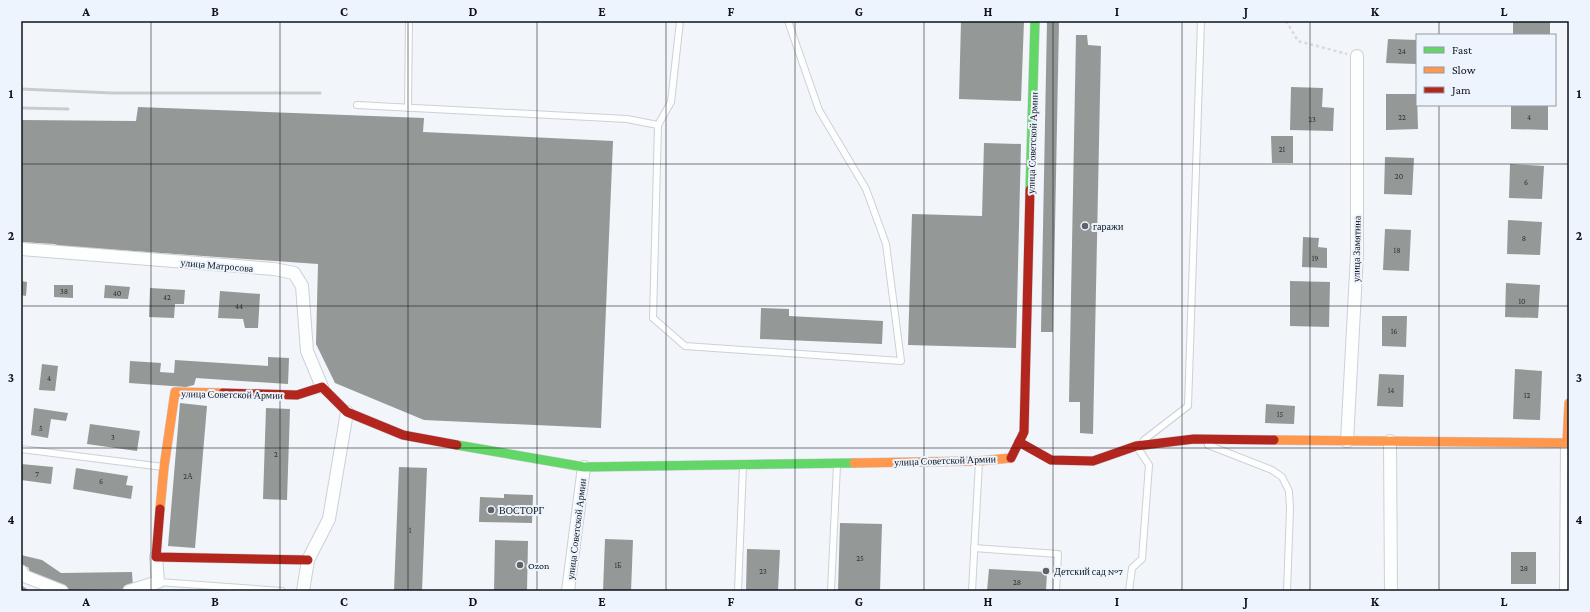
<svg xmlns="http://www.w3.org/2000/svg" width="1590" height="612" font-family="'Crimson Pro',serif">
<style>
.building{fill:#949896}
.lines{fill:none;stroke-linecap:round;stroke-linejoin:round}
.lane-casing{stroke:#cdd0d7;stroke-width:8}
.street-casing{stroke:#cdd0d7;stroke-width:14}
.fast-casing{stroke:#cdd0d7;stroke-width:10}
.slow-casing{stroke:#cdd0d7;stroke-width:10}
.jam-casing{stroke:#cdd0d7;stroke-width:10}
.path{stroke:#d8dadb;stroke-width:2.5;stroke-dasharray:3 3;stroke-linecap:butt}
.lane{stroke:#fdfefe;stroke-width:6}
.street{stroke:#fdfefe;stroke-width:12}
.fast{stroke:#63d668;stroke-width:9}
.slow{stroke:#ff974d;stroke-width:9}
.jam{stroke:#b3261e;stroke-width:9}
.rail{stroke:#cacbcd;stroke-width:3}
.grid{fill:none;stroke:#0e131b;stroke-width:1;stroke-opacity:0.55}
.poi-dot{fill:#5e6269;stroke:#eef4fd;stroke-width:1.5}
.labels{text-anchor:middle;stroke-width:4;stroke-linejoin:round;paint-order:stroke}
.number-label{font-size:8px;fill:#30343a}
.street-label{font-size:10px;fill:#0e131b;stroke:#eef4fd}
.poi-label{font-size:10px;fill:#0e131b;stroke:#eef4fd;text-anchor:start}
.neatline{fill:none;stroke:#0e131b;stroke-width:1.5}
.grid-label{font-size:13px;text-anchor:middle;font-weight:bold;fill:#0e131b}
</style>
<rect width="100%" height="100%" fill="#f2f5fa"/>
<g class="building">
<polygon points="961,21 1024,21 1021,101 959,99"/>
<polygon points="1047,21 1059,21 1053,332 1041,332"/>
<rect x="1513" y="21" width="37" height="14"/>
<polygon points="1076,35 1087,35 1088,45 1101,46 1093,434 1080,433 1080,402 1069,402"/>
<polygon points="1388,39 1417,40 1417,64 1386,63"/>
<polygon points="1291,87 1323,88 1322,107 1334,108 1333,131 1290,130"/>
<polygon points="1386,94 1417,94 1418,129 1386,130"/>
<polygon points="1511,105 1548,105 1548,130 1511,129"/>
<polygon points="138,107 424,118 423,132 613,141 601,428 424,420 335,383 316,344 318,264 61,246 54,244 21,242 21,120 136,121"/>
<polygon points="1271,136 1293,136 1293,163 1272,163"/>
<polygon points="984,143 1021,144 1016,348 908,345 912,214 982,216"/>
<polygon points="1385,157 1414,158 1412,195 1384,194"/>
<polygon points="1510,164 1544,166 1542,199 1509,198"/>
<polygon points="1508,220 1542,222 1540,255 1507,254"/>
<polygon points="1385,229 1411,230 1409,271 1383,270"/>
<polygon points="1303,237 1319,238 1318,247 1327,248 1327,268 1302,267"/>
<polygon points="21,281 27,282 26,296 21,295"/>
<polygon points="1290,281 1330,282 1329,327 1290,326"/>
<polygon points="1506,283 1540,285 1538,318 1505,317"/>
<polygon points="54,285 73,285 73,298 54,297"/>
<polygon points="105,285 130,287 128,299 104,298"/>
<polygon points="150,288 185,290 184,304 175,304 174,318 149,317"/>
<polygon points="220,291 260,294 258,328 245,328 243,319 218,318"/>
<polygon points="761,308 789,309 789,316 883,321 882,344 760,339"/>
<polygon points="1382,316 1407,316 1406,347 1382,346"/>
<polygon points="268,357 289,358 288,384 196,378 194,385 186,387 129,383 130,361 161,363 160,372 174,373 175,360 268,366"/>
<polygon points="42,364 58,366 55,391 39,390"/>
<polygon points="1515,369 1542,371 1540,420 1513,419"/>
<polygon points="1379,374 1404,375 1403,407 1377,406"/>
<polygon points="180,403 207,406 195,548 168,546"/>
<polygon points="1266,404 1295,406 1294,424 1265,423"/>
<polygon points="34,408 68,413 66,421 51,419 48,438 31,435"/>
<polygon points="266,408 290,409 287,500 263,499"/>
<polygon points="90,424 140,431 137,451 87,444"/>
<polygon points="21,464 53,467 51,484 21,480"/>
<polygon points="399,467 427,468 422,591 394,591"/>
<polygon points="76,468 128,476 126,485 133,486 131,499 73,489"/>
<polygon points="504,494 533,495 532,523 479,522 480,497 504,498"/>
<polygon points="840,523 882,524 880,591 838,591"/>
<polygon points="605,539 633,540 631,591 603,591"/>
<polygon points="495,540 528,541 527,591 494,591"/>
<polygon points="747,549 780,550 778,591 746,591"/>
<rect x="1511" y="552" width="25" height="32"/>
<polygon points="21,555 42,560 61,573 132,572 133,589 65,590 31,574 28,567 21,566"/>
<polygon points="989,569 1047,572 1046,591 987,591"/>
<polygon points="21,585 30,591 21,591"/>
</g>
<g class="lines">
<g class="lane-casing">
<g id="lane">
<polyline points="680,21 671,102 658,125 653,318 685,346 901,361 886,244 866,189 819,110 788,21"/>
<polyline points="357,105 627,119 658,125"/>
<polyline points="408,108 409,21"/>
<polyline points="1144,440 1188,406 1201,21"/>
<polyline points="1208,445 1272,470 1282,477 1289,491 1290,509 1287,591"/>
<polyline points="21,449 163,467"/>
<polyline points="974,548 1058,554 1056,591"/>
<polyline points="158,582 282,591"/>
<polyline points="738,591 743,466"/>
<polyline points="831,591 837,465"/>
<polyline points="972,591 979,462"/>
<polyline points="1129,591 1132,568 1142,559 1149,465 1137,447"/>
</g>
</g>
<g class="street-casing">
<g id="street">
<polyline points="21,249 274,269 294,273 302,286 307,351 322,387"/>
<polyline points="1347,441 1357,254 1357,56"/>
<polyline points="1390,441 1391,591"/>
<polyline points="21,571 24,576 62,591"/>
<polyline points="129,591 158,582 156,557"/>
<polyline points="303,591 308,560 329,519 347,412"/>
<polyline points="568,591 584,467"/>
<polyline points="1566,591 1567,443"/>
</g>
</g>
<g class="fast-casing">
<g id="fast">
<polyline points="1030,190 1035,21"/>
<polyline points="457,445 584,467 854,463"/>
</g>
</g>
<g class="slow-casing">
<g id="slow">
<polyline points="1274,440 1567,443 1569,403"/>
<polyline points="854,463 979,461 1011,458"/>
<polyline points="160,509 164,467 175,392 223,393"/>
</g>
</g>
<g class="jam-casing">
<g id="jam">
<polyline points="223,393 297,395 322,387 347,412 403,435 457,445"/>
<polyline points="1019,442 1051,460 1093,461 1136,446 1194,439 1274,440"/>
<polyline points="1011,458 1024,432 1030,190"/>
<polyline points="160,509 156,557 308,560"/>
</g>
</g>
<polyline class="path" points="1286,21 1298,41 1347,54"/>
<use href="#lane" class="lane"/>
<use href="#street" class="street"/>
<use href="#fast" class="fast"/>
<use href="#slow" class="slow"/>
<use href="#jam" class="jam"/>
<g class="rail">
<polyline points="21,89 112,93 320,93"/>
<polyline points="21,108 68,109"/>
</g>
</g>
<path class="grid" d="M151 21V591M280 21V591M408 21V591M537 21V591M666 21V591M795 21V591M924 21V591M1053 21V591M1182 21V591M1310 21V591M1439 21V35M1439 105V591M21 164H1569M21 306H1569M21 448H1569"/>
<g class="poi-dot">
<circle cx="1085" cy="226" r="4"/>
<circle cx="491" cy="510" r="4"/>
<circle cx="520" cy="565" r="4"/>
<circle cx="1046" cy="571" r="4"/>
</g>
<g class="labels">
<g class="number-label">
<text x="1402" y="54">24</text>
<text x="1402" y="120">22</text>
<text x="1529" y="120">4</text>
<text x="1312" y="122">23</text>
<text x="1282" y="152">21</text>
<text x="1399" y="179">20</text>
<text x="1526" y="185">6</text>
<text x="1524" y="241">8</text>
<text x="1397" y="253">18</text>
<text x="1315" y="261">19</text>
<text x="64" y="294">38</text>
<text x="117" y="296">40</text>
<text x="167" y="300">42</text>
<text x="1522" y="304">10</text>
<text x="239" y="309">44</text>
<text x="1394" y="334">16</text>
<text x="49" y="381">4</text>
<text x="1391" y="393">14</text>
<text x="1527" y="398">12</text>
<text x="1280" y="417">15</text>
<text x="41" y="431">5</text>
<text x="113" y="440">3</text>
<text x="276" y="457">2</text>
<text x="37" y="477">7</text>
<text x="188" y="479">2А</text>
<text x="101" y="484">6</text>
<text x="410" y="533">1</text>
<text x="860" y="561">25</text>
<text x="618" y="568">1Б</text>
<text x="1524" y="571">28</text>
<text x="763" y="574">23</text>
<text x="1017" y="585">28</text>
</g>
<g class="street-label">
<text transform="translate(1032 143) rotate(-88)" y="4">улица Советской Армии</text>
<text transform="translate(1356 249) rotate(-89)" y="4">улица Замятина</text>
<text transform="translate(217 265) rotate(5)" y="4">улица Матросова</text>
<text transform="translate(232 394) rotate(1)" y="4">улица Советской Армии</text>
<text transform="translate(945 460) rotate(-2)" y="4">улица Советской Армии</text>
<text transform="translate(576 529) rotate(-83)" y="4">улица Советской Армии</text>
</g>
<g class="poi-label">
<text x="1093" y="230">гаражи</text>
<text x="499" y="514">ВОСТОРГ</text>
<text x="528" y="569">Ozon</text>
<text x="1054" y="575">Детский сад №7</text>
</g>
</g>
<rect width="1590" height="612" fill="none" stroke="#eef4fd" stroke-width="44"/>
<rect x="1416" y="34" width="140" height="72" fill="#eef4fd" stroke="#949aa3"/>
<rect x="1424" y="47" width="20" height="6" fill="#63d668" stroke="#949aa3"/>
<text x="1452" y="54" font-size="12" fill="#0e131b">Fast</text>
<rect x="1424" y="67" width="20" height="6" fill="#ff974d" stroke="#949aa3"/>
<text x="1452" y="74" font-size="12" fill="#0e131b">Slow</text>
<rect x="1424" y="87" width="20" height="6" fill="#b3261e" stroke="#949aa3"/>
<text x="1452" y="94" font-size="12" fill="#0e131b">Jam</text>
<rect x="22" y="22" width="1546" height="568" class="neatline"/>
<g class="grid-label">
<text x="86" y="16">A</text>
<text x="215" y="16">B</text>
<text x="344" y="16">C</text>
<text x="473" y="16">D</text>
<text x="602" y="16">E</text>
<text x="731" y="16">F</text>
<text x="859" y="16">G</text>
<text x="988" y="16">H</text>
<text x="1117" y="16">I</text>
<text x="1246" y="16">J</text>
<text x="1375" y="16">K</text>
<text x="1504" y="16">L</text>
<text x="11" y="98">1</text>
<text x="1579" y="98">1</text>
<text x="11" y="240">2</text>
<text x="1579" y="240">2</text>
<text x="11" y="382">3</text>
<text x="1579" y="382">3</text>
<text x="11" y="524">4</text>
<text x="1579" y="524">4</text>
<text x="86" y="606">A</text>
<text x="215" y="606">B</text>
<text x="344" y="606">C</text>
<text x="473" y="606">D</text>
<text x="602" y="606">E</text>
<text x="731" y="606">F</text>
<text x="859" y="606">G</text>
<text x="988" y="606">H</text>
<text x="1117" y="606">I</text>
<text x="1246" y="606">J</text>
<text x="1375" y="606">K</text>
<text x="1504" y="606">L</text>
</g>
</svg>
